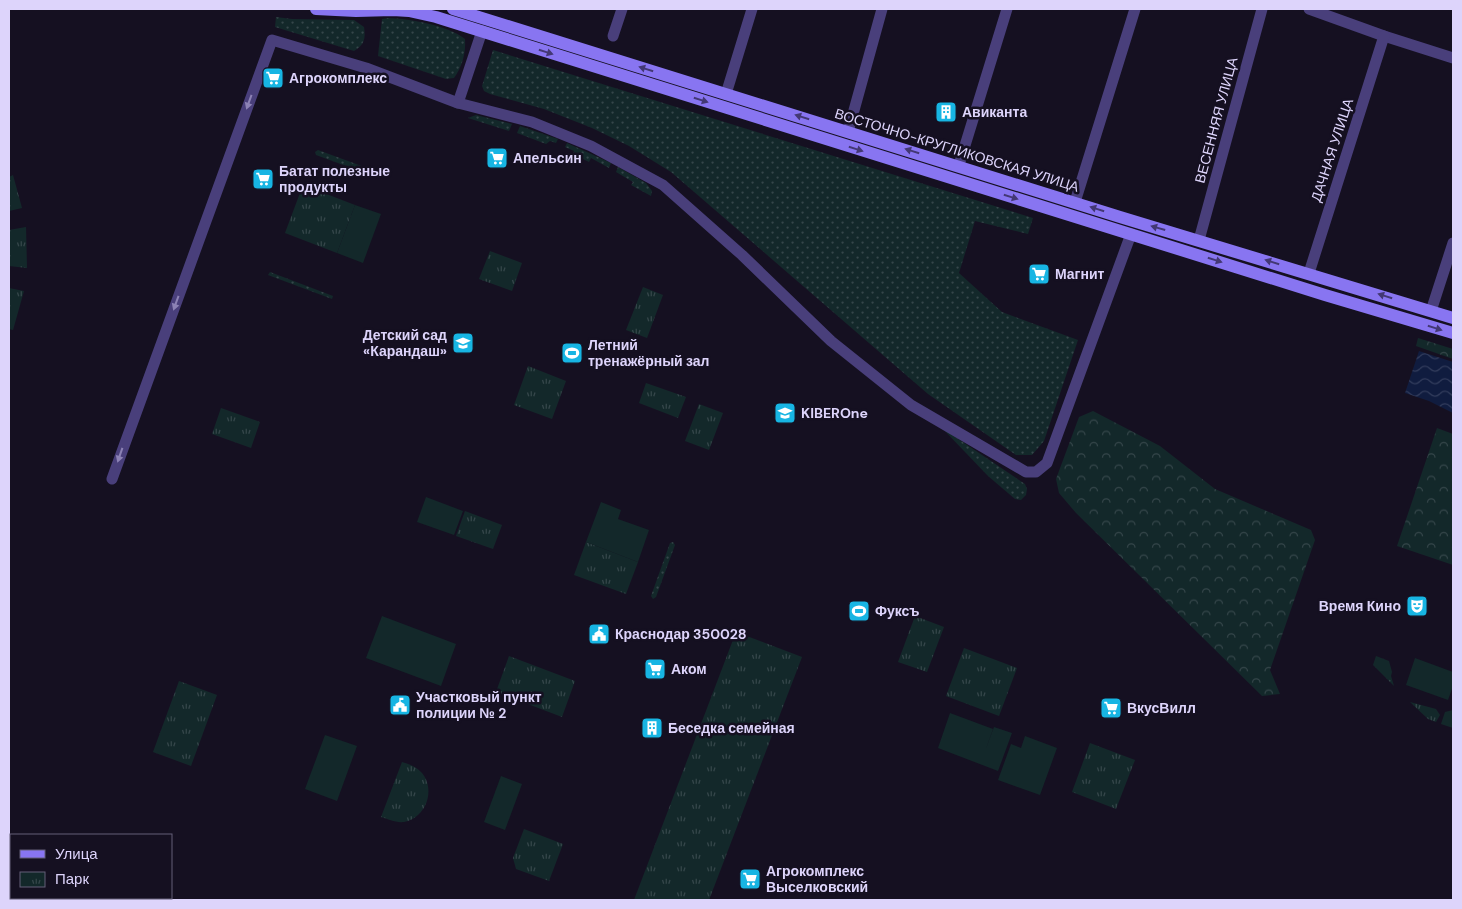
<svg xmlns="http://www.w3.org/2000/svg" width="1462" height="909" font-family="'DM Sans',sans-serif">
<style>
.grass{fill:url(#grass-dots)}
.forest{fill:url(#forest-crowns)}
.park{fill:url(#park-tufts)}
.garden{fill:#13282a}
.water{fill:url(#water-waves)}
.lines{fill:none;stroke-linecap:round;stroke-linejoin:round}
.minor{stroke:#493f7b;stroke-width:11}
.secondary{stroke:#8875f1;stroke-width:12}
.oneway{fill:#433874}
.oneway2{fill:#8c82b5}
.labels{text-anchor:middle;stroke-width:5;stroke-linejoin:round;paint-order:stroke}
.poi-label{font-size:14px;font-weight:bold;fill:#ddd4fb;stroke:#151021;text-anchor:start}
.street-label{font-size:14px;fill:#ddd4fb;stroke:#151021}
</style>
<defs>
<pattern id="grass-dots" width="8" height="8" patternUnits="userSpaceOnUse" patternTransform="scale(1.25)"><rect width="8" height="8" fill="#13282a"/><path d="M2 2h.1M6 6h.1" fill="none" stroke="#35464a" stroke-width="1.8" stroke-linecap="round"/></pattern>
<pattern id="forest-crowns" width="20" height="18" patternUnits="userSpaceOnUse" patternTransform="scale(1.25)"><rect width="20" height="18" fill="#13282a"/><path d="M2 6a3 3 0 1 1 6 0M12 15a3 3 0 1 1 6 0" fill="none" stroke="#35464a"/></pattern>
<pattern id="park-tufts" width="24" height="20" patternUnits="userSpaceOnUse" patternTransform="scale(1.25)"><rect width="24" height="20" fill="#13282a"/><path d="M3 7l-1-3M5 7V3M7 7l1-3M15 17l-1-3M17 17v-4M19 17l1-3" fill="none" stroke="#35464a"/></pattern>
<pattern id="water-waves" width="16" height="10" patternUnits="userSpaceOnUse" patternTransform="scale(1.25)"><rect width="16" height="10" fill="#101c3f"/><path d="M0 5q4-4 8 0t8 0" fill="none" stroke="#323c5c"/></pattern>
</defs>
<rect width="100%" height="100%" fill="#151021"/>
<g class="grass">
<path d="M276 17 292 19 354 20 364 27C366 39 364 45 354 51L275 27Z"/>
<path d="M388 18C411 19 447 25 465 39 466 53 462 67 454 78L446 79 378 56 382 19Z"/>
<polygon points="493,50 1033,218 1028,234 975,221 959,273 1002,312 1078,340 1044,441 1032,455 1016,455 928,394 671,172 629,146 592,128 544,109 490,94 484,91 482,86"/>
<polygon points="476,115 512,124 509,131 468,118"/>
<polygon points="520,126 558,139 556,143 550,141 546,144 517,133"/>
<polygon points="567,143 611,163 609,168 591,158 589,162 573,154 574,151 565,147"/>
<polygon points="318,150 378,172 379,175 376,177 316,155 315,152"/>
<polygon points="618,167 646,183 652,191 651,196 631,185 633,182 616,172"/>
<polygon points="270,272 333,296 332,299 268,275"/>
<polygon points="942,428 1025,484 1027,489 1026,495 1021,500 1015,499 988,476"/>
<polygon points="673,542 675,545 656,597 653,599 651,596 670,543"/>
</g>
<g class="forest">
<polygon points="1418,338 1453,349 1453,359 1416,346"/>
<polygon points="1093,411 1160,446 1215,489 1311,530 1315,540 1270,670 1280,694 1262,696 1076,513 1059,493 1056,479 1079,417"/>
<polygon points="1437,428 1453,434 1453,565 1397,546"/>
</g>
<g class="park">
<polygon points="13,175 22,208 9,211 9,177"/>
<polygon points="303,185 355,205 337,253 285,233"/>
<polygon points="26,227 27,268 9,266 9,230"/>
<polygon points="490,251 522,263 512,291 479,279"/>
<polygon points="643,287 663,295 647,338 626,330"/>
<polygon points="9,288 24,291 13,330 9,329"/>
<polygon points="528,366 566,381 552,419 514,405"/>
<polygon points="646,383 686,397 678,418 639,403"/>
<polygon points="699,404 723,413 709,450 685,441"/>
<polygon points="221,408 260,422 251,448 212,434"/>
<polygon points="465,511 502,525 493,549 456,536"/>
<polygon points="586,542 638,562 626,594 574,575"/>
<polygon points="915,616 944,627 927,672 898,662"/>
<polygon points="736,632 802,657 709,900 634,900"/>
<polygon points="964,648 1017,668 999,716 946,696"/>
<polygon points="509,656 575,681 562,717 496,692"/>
<polygon points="1376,656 1389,661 1392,672 1391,676 1394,686 1373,665"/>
<polygon points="179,681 217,695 191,766 153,752"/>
<polygon points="1410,702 1436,709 1440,715 1436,722 1428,719"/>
<polygon points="1453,710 1453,728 1441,724 1445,712"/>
<polygon points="1090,743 1135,760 1116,809 1072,792"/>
<path d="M402 762C409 764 417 767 422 773 436 790 426 818 404 822 396 823 388 819 381 817Z"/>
<polygon points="524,829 563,844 549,881 516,869 513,858"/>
</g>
<g class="garden">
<polygon points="355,205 381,214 363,263 337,253"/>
<polygon points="426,497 463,511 454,535 417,522"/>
<polygon points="601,502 621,510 618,519 649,530 638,562 586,542"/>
<polygon points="382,616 456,644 441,686 366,658"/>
<polygon points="1415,658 1453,672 1453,686 1448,700 1406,685"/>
<polygon points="950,713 993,729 985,751 994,727 1012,733 998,771 938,748"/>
<polygon points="325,735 357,746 337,801 305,789"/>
<polygon points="1025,736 1057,748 1040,795 998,780 1011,744 1021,748"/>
<polygon points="501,776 522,784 505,830 484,822"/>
</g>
<polygon class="water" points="1419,351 1453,362 1453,413 1429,401 1405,393"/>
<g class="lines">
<g class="minor">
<polyline points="1309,9 1384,36 1453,58"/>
<polyline points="613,36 622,9"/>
<polyline points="726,94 752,9"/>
<polyline points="458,103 482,31"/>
<polyline points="848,132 882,9"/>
<polyline points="959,165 1007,9"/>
<polyline points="1075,202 1135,9"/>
<polyline points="1199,240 1262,9"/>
<polyline points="1309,273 1384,36"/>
<polyline points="1431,311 1453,243"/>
<polyline points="112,479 272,40 366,68 458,103 532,122 591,146 663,185 742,255 831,341 911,405 1026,472 1036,472 1047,463 1131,234"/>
</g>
<g class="secondary">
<polyline points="316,9 356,11 393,10 409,11 436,17 1325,295 1453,333"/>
<polyline points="453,9 1120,217 1453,318"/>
</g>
</g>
<defs><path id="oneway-solid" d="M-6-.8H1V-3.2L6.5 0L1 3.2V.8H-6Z" transform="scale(1.25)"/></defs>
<g class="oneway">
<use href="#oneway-solid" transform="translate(546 52) rotate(18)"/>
<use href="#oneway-solid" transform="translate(646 69) rotate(-163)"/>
<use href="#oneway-solid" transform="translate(701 100) rotate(17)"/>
<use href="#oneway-solid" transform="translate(802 117) rotate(-163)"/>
<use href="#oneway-solid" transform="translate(856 149) rotate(17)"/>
<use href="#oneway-solid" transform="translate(912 151) rotate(-163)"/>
<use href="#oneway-solid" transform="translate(1011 197) rotate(17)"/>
<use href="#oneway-solid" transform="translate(1097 209) rotate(-162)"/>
<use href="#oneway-solid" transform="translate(1158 228) rotate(-164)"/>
<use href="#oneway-solid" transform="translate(1215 260) rotate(17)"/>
<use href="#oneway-solid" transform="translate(1272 262) rotate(-163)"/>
<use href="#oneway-solid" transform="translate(1385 296) rotate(-163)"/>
<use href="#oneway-solid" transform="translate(1435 328) rotate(17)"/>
</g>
<g class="oneway2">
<use href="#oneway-solid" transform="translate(249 102) rotate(110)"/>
<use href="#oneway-solid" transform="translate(176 303) rotate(110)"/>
<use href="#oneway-solid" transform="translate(120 455) rotate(109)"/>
</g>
<defs>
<g id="supermarket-square" transform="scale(1.125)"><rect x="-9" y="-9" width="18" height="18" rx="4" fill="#17b5e3" stroke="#151021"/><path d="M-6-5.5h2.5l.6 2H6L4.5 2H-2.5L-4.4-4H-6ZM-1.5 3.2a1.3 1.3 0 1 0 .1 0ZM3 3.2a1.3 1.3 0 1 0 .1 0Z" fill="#fff"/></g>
<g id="building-square" transform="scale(1.125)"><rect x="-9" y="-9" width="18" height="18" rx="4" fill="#17b5e3" stroke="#151021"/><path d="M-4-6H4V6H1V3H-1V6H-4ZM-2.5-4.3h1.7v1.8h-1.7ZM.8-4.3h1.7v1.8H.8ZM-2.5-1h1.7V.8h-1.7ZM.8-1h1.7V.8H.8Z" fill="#fff"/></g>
<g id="school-square" transform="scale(1.125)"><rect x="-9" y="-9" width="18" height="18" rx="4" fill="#17b5e3" stroke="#151021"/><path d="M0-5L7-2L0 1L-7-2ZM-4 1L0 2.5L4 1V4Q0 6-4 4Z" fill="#fff"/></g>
<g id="stadium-square" transform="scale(1.125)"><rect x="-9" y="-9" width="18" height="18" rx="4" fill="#17b5e3" stroke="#151021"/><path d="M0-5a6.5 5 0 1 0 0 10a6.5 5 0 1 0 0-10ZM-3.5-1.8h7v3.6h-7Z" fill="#fff"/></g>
<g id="theatre-square" transform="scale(1.125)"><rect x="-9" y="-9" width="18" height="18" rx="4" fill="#17b5e3" stroke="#151021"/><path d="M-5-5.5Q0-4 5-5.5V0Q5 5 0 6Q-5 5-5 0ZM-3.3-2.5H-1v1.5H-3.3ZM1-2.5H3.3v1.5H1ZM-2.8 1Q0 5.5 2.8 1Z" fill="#fff"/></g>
<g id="civic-square" transform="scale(1.125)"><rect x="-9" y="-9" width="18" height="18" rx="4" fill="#17b5e3" stroke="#151021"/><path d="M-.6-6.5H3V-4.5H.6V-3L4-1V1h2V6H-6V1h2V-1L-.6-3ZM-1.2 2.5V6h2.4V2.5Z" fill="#fff"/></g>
</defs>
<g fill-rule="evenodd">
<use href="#supermarket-square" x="273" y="78"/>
<use href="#building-square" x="946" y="112"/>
<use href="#supermarket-square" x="497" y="158"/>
<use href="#supermarket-square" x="263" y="179"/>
<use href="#supermarket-square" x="1039" y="274"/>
<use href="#school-square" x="463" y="343"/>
<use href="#stadium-square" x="572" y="353"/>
<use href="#school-square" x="785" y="413"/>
<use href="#theatre-square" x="1417" y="606"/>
<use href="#stadium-square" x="859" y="611"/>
<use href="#civic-square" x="599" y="634"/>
<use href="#supermarket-square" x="655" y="669"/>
<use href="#civic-square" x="400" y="705"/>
<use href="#supermarket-square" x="1111" y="708"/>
<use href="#building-square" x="652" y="728"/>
<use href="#supermarket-square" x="750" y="879"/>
</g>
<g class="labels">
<g class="poi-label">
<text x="289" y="83">Агрокомплекс</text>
<text x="962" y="117">Авиканта</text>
<text x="513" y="163">Апельсин</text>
<text x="279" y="176">Батат полезные<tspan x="279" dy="16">продукты</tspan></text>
<text x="1055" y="279">Магнит</text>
<text x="447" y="340" text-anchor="end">Детский сад<tspan x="447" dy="16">«Карандаш»</tspan></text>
<text x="588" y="350">Летний<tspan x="588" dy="16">тренажёрный зал</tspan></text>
<text x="801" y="418">KIBEROne</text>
<text x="1401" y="611" text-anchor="end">Время Кино</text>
<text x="875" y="616">Фуксъ</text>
<text x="615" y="639">Краснодар 350028</text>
<text x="671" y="674">Аком</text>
<text x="416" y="702">Участковый пункт<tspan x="416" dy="16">полиции № 2</tspan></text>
<text x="1127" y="713">ВкусВилл</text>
<text x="668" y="733">Беседка семейная</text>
<text x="766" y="876">Агрокомплекс<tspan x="766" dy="16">Выселковский</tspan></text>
</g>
<g class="street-label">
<text transform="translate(1216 120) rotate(-75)" y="5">ВЕСЕННЯЯ УЛИЦА</text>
<text transform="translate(957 150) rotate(17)" y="5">ВОСТОЧНО-КРУГЛИКОВСКАЯ УЛИЦА</text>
<text transform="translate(1332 150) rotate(-72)" y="5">ДАЧНАЯ УЛИЦА</text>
</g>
</g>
<rect width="1462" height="909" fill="none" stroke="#ddd4fb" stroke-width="20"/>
<rect x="10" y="834" width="162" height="65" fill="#151021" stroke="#655e78"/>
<rect x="20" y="850" width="25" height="8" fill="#8875f1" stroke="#655e78"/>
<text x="55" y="859" font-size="15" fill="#ddd4fb">Улица</text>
<rect x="20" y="872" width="25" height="15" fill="url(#park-tufts)" stroke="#655e78"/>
<text x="55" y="884" font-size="15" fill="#ddd4fb">Парк</text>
</svg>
